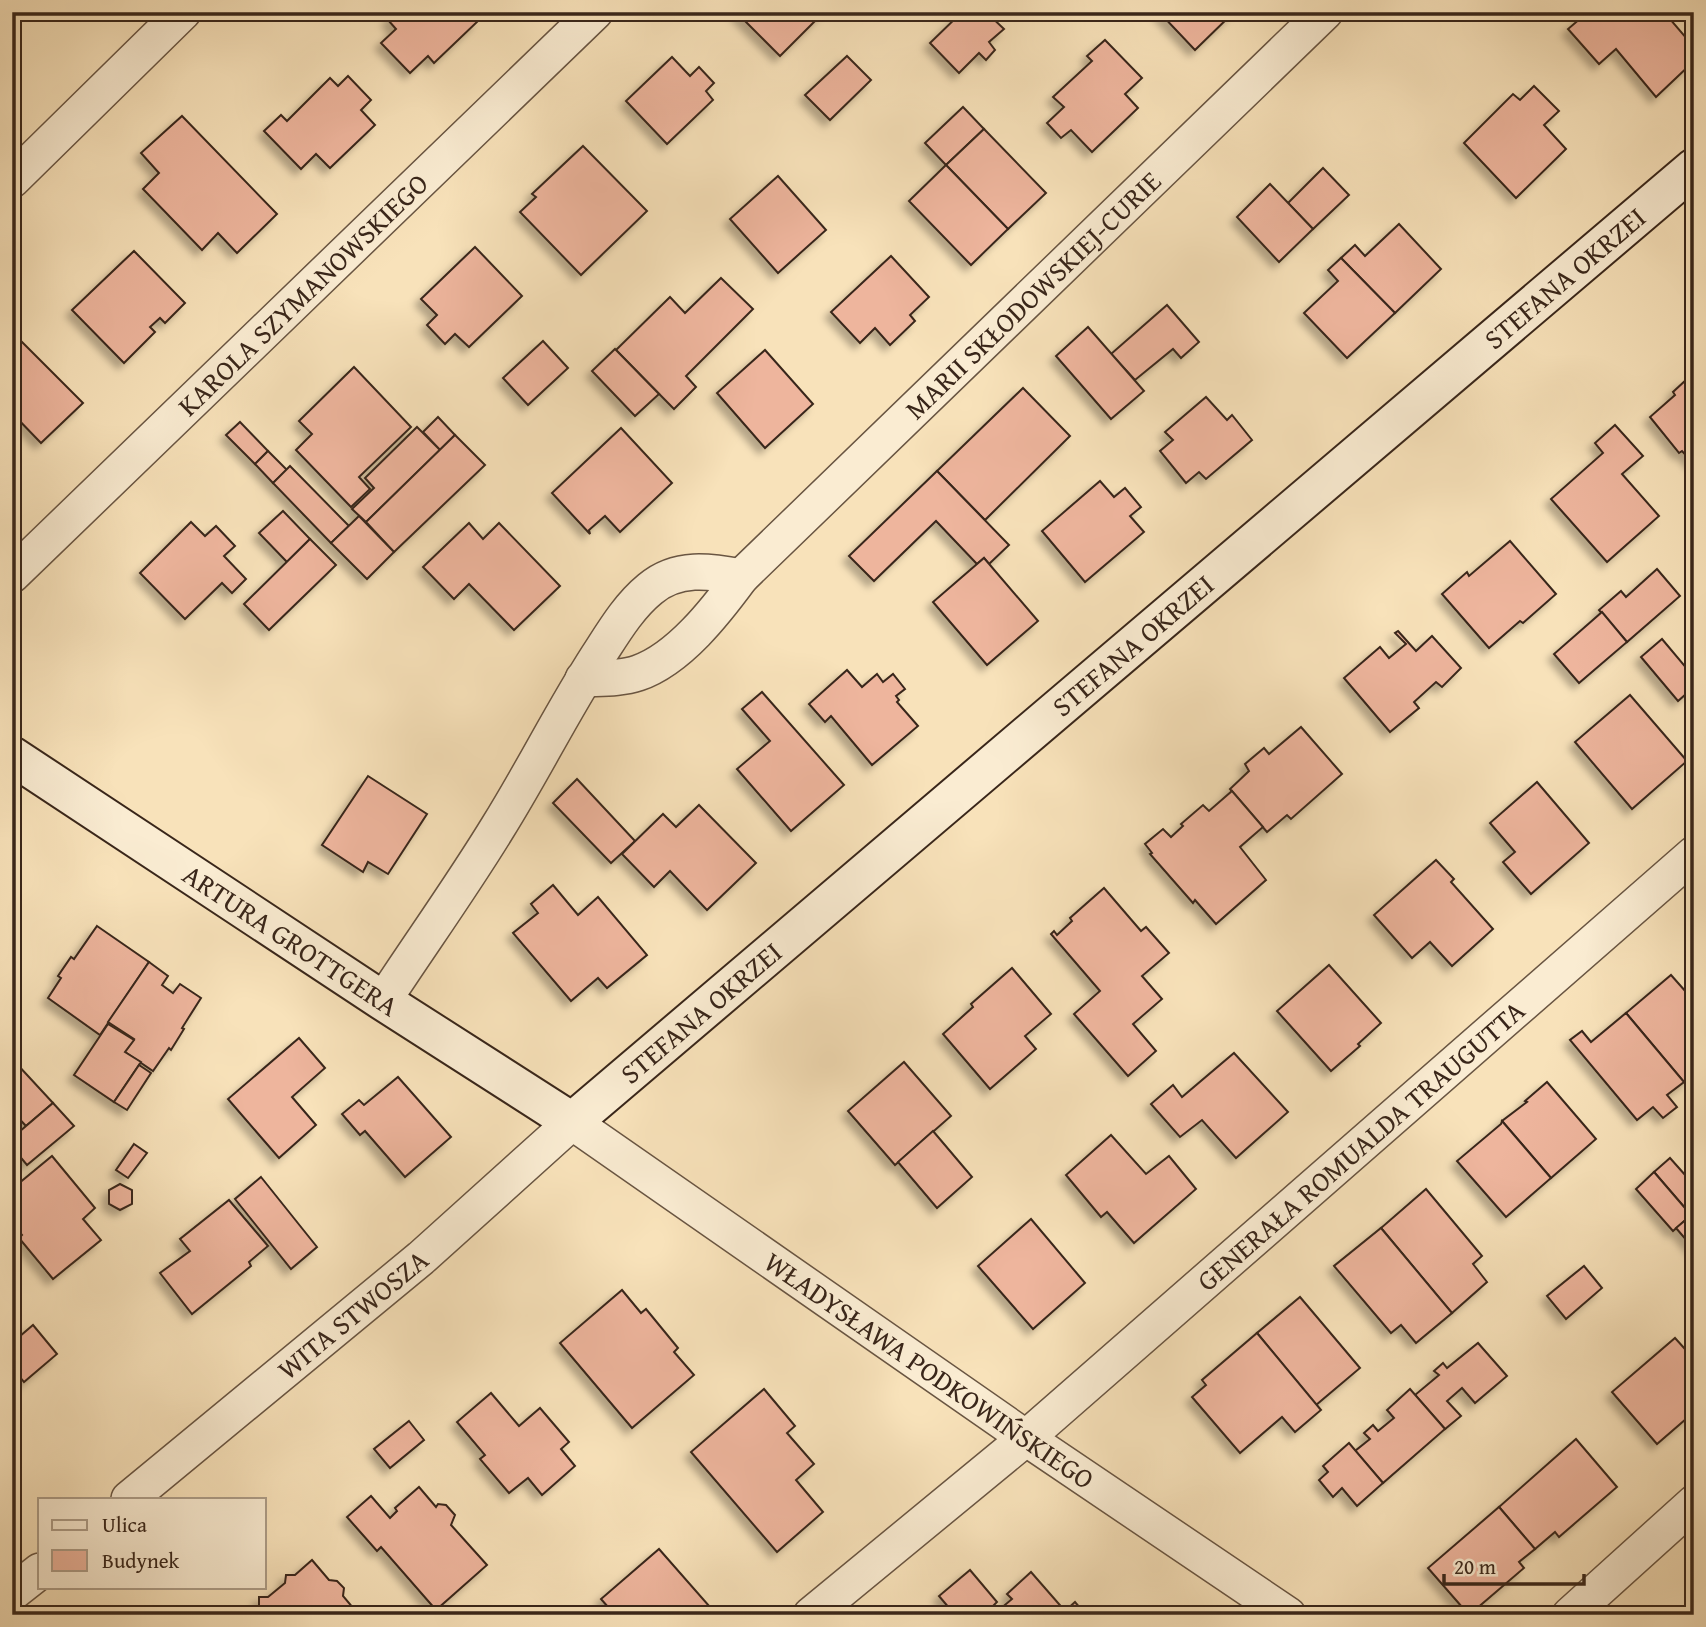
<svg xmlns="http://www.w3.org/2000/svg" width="1706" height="1627" font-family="'Gentium Book Plus',serif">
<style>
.building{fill:#eeb59d;stroke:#39261a;stroke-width:2;filter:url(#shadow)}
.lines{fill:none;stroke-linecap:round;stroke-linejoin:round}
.street-casing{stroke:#695542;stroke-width:38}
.secondary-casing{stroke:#39261a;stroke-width:42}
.street{stroke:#faecd2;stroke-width:35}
.secondary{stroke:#faecd2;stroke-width:38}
.labels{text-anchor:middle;stroke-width:7;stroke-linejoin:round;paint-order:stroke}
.street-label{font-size:28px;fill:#39261a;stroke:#faecd2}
</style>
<defs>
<filter id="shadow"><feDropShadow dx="-6" dy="6" stdDeviation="3.5" flood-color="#0004"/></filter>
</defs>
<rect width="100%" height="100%" fill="#f8e2ba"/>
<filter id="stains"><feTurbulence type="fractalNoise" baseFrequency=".00286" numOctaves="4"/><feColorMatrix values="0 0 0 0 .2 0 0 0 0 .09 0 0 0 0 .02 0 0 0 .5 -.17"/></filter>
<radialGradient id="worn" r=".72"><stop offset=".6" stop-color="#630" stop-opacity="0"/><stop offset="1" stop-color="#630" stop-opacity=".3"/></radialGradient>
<g class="building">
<polygon points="396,12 470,12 478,21 434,63 428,56 410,73 381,43 396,29 388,20"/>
<polygon points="736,12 824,12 780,56"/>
<polygon points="962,12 986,12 1004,29 989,42 995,50 986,60 979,53 959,73 930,43"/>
<polygon points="1159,12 1234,12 1195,50"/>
<polygon points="1588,12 1664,12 1694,47 1694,61 1656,97 1616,49 1599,64 1568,29"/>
<polygon points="1105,40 1142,78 1125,94 1138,108 1092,152 1071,130 1061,138 1047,123 1064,107 1053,97 1092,61 1087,56"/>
<polygon points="847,56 871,80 830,120 805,95"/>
<polygon points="672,57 690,76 699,67 714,83 706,91 713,100 667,144 626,101"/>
<polygon points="348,76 371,100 361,110 375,125 330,168 316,154 301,169 264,131 281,115 287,121 330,78 338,86"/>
<polygon points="1534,86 1559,111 1544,125 1566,149 1516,198 1464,143 1513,94 1520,100"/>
<polygon points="963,107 984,129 946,165 925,143"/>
<polygon points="182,116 277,214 237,253 218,233 202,250 143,189 159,173 141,153"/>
<polygon points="984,129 1046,193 1008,229 946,165"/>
<polygon points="583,146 647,211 581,275 520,212 536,197 532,194"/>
<polygon points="946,165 1008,229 971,265 909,201"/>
<polygon points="1323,168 1349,195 1313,229 1288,203"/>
<polygon points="778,176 826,230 778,273 730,219"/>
<polygon points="1270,184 1313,229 1279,262 1237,217"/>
<polygon points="1399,224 1441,269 1395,313 1341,258 1355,245 1365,256"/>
<polygon points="475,247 522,296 469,347 455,334 445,344 427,325 437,315 421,299"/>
<polygon points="134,251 185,303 165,323 160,318 150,327 155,332 124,363 72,310"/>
<polygon points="891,256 929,297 910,315 915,321 890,345 875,328 860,343 831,312"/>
<polygon points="1341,258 1395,313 1347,358 1304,313 1338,281 1328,270"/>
<polygon points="721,278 753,309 686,376 696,387 674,409 616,350 670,297 685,313"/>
<polygon points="1167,305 1199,342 1181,358 1173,349 1135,380 1111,354"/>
<polygon points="1088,327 1144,391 1111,419 1056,356"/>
<polygon points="12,332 83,403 41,443 12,413"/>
<polygon points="543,341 568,368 528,405 503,378"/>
<polygon points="615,349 659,394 635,416 592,371"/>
<polygon points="765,350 813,404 765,448 717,393"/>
<polygon points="354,367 411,427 359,477 370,489 351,507 296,450 312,434 299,421"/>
<polygon points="1694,379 1694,464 1682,451 1679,453 1650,417 1675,395 1673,392 1686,380 1689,383"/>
<polygon points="1023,388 1070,436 985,520 937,471"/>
<polygon points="1206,397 1227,420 1232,415 1252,440 1206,479 1199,472 1186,483 1160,451 1173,440 1165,432"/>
<polygon points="438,417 455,435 440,450 423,432"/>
<polygon points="240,422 268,451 255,464 226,435"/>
<polygon points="1615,425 1643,456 1622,474 1659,516 1607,562 1551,499 1603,453 1595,443"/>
<polygon points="417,427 440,450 366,522 352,509 374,488 365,478"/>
<polygon points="621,428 672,483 620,532 605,516 589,530 590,534 552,493"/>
<polygon points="455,435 485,465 394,552 366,522"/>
<polygon points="268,451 287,470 273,483 255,464"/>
<polygon points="290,466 349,526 331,543 273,483"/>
<polygon points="937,471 1009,545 989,564 984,558 977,564 936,521 874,581 849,556"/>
<polygon points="1100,481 1114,497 1125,488 1141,507 1130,516 1144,532 1085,582 1042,531"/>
<polygon points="283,511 310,539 287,562 259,533"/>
<polygon points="359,516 394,552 367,579 331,543"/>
<polygon points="191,522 205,536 216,526 235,546 224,556 246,579 232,593 222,583 185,619 140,573"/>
<polygon points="469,523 483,539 499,523 560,586 514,630 469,584 454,599 423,567"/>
<polygon points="310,539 336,565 269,630 244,604"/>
<polygon points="1510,541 1556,594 1523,623 1520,621 1489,648 1442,594 1467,572 1469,576"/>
<polygon points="984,558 1038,621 987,665 933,602"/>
<polygon points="1657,569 1680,596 1627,642 1599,610 1621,591 1626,597"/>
<polygon points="1602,612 1627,642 1579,683 1554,654"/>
<polygon points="1398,631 1416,651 1432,636 1461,668 1442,687 1436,682 1414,702 1419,708 1390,732 1344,678 1380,647 1389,658 1406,644 1395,633"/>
<polygon points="1662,639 1694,677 1694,687 1678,701 1641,657"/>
<polygon points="847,670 862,687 877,674 883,682 893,674 905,689 896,696 899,700 897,702 918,726 872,765 831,716 825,722 809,704"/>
<polygon points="762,692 844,785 791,831 737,769 770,741 742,709"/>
<polygon points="1630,695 1687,761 1632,809 1575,742"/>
<polygon points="1301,727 1342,774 1291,819 1287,815 1267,832 1230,789 1249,771 1245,764 1264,748 1269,754"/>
<polygon points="368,776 427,814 388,874 368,862 363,872 322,845"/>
<polygon points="577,779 635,841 611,863 553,803"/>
<polygon points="1537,782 1589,843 1531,894 1503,862 1515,852 1490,823"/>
<polygon points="1232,791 1263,827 1240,847 1266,880 1216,924 1195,900 1193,903 1150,854 1152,853 1145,844 1163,829 1171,837 1183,826 1181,824 1203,805 1209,811"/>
<polygon points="699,805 756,863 707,910 670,871 654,887 622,854 663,814 676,827"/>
<polygon points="1436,860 1454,879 1451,882 1493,929 1452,966 1430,942 1412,958 1374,915"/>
<polygon points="553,885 578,915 598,897 647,955 607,988 598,978 571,1001 513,933 538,913 531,904"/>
<polygon points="1104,888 1141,931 1146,927 1169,953 1142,976 1162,999 1133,1024 1156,1051 1128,1076 1074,1014 1100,991 1051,934 1054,931 1057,935 1072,921 1070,918"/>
<polygon points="97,926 149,962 100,1035 48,998 61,978 58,976 71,957 74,959"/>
<polygon points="149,962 168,976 162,985 173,993 180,984 201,998 182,1028 184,1029 171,1050 169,1048 153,1071 125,1052 134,1039 108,1022"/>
<polygon points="1329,965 1381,1023 1358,1044 1360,1046 1331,1071 1277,1011"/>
<polygon points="1012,968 1051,1014 1025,1036 1036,1049 990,1089 943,1034 973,1007 971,1004"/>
<polygon points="1671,975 1694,1001 1694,1073 1684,1082 1626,1013"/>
<polygon points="1626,1013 1684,1082 1667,1095 1677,1107 1663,1118 1653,1107 1637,1120 1570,1040 1582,1031 1591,1042"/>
<polygon points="108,1024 134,1040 125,1052 141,1062 114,1102 74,1075"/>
<polygon points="299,1038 325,1068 292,1097 316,1125 279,1158 228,1099"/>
<polygon points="1234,1053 1288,1112 1236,1158 1202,1120 1180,1137 1151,1104 1173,1085 1182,1097"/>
<polygon points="904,1062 951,1116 895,1165 848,1111"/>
<polygon points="16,1063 53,1103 26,1126 12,1111 12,1066"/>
<polygon points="139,1065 151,1073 127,1110 114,1102"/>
<polygon points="398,1077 451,1137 405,1177 365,1131 360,1135 342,1114 359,1100 364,1105"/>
<polygon points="1547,1082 1596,1139 1551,1178 1502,1121 1527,1102 1525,1101"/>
<polygon points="53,1103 74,1126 27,1165 12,1147 12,1138"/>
<polygon points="1502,1121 1551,1178 1506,1217 1457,1161 1501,1124"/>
<polygon points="933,1131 972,1177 937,1208 898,1162"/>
<polygon points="1111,1135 1146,1174 1169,1156 1196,1189 1134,1243 1107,1212 1101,1217 1066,1175"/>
<polygon points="134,1144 147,1153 128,1178 116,1170"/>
<polygon points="52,1156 95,1208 83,1219 101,1240 53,1279 19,1238 22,1235 12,1223 12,1189"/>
<polygon points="1670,1158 1694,1185 1694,1213 1691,1215 1654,1172"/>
<polygon points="1654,1172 1691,1215 1673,1231 1636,1189"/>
<polygon points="261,1177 317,1247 291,1269 235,1199"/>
<polygon points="120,1184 132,1190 132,1204 120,1210 109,1204 109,1190"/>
<polygon points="1426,1189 1482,1256 1473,1264 1487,1282 1452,1313 1381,1228"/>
<polygon points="229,1200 268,1246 249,1262 251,1266 192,1314 160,1273 190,1251 180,1239"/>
<polygon points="1694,1213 1694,1249 1676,1228"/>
<polygon points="1031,1219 1085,1283 1033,1329 978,1266"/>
<polygon points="1381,1228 1452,1313 1416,1343 1401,1325 1391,1333 1334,1266"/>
<polygon points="1584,1266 1602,1288 1566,1319 1547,1296"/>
<polygon points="622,1290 641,1313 646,1309 678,1348 674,1352 694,1375 632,1428 560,1343"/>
<polygon points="1300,1297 1360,1368 1316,1405 1257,1333"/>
<polygon points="33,1325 57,1354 24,1382 12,1367 12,1343"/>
<polygon points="1257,1333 1321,1410 1295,1432 1282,1417 1240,1453 1192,1397 1206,1385 1202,1380"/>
<polygon points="1675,1338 1694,1359 1694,1412 1657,1444 1612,1392"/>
<polygon points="1478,1343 1507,1376 1475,1403 1462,1388 1447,1401 1461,1416 1445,1429 1415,1395 1439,1375 1434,1371 1443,1363 1447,1368"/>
<polygon points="764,1389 795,1426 787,1433 814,1464 796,1480 823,1512 777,1552 691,1452"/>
<polygon points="1410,1389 1445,1429 1383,1483 1355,1451 1370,1439 1364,1433 1373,1425 1378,1431 1394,1418 1387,1410"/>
<polygon points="491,1393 519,1426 540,1408 569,1442 561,1449 575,1466 542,1495 528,1478 509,1493 480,1459 485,1455 457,1422"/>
<polygon points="409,1421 424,1440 390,1468 374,1449"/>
<polygon points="1576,1439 1617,1487 1559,1537 1555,1532 1535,1549 1499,1507"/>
<polygon points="1349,1443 1383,1483 1357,1506 1342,1488 1333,1497 1319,1480 1328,1472 1323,1466"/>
<polygon points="419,1487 436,1507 438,1504 446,1505 455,1515 451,1525 487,1565 436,1610 381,1547 377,1551 347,1517 371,1496 390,1518 397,1511 395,1508"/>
<polygon points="1499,1507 1535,1549 1519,1562 1524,1568 1469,1615 1428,1568"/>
<polygon points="659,1549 717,1615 615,1615 601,1599"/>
<polygon points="312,1560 329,1580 337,1581 344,1588 343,1596 359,1615 248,1615 259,1606 259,1597 268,1597 285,1583 286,1575 295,1575"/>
<polygon points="970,1570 997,1602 994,1605 999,1610 1012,1599 1007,1594 1031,1572 1065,1611 1075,1602 1086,1615 955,1615 939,1596"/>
</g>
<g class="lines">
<g class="street-casing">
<g id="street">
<polyline points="12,180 183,12"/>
<path id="s1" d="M12 575 595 12"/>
<path id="s2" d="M583 679C601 678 620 679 638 673 679 659 716 611 741 577L1325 12"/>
<path d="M383 1001C421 943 462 886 498 827 533 771 562 712 598 656 613 633 628 607 650 589 677 566 710 571 741 577"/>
<path id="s3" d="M129 1499 421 1258 572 1122 1026 1438 1288 1615"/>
<polyline points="12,1593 40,1571"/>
<path id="s4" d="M811 1615 1026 1438 1694 854"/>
<polyline points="1570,1615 1694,1503"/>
</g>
</g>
<g class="secondary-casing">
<g id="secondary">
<path id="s5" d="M12 756 383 1001 572 1122 1694 168"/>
</g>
</g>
<use href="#street" class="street"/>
<use href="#secondary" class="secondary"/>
</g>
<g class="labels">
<g class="street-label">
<text dy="10" stroke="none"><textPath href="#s5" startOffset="1972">STEFANA OKRZEI</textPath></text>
<text dy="10" stroke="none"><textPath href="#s1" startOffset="404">KAROLA SZYMANOWSKIEGO</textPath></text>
<text dy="10" stroke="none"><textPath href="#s2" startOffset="604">MARII SKŁODOWSKIEJ-CURIE</textPath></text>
<text dy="10" stroke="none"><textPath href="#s5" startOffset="1405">STEFANA OKRZEI</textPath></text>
<text dy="10" stroke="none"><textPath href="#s5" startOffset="334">ARTURA GROTTGERA</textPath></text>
<text dy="10" stroke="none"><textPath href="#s5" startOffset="838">STEFANA OKRZEI</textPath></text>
<text dy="10" stroke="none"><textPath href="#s4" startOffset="723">GENERAŁA ROMUALDA TRAUGUTTA</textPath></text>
<text dy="10" stroke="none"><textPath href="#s3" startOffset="290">WITA STWOSZA</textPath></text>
<text dy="10" stroke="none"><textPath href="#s3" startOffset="1017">WŁADYSŁAWA PODKOWIŃSKIEGO</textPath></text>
</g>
</g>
<rect width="1706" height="1627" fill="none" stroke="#f8e2ba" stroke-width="42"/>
<rect x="14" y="14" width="1678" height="1599" fill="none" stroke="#39261a" stroke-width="3.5"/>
<rect x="21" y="21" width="1664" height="1585" fill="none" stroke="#39261a" stroke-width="2"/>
<rect x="38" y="1498" width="228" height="91" fill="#faecd2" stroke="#ad9d88" stroke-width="2"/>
<rect x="52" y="1520" width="35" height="10" fill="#faecd2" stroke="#ad9d88" stroke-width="2"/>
<text x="102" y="1532" font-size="21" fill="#39261a">Ulica</text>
<rect x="52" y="1550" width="35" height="21" fill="#eeb59d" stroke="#ad9d88" stroke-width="2"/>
<text x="102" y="1568" font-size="21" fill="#39261a">Budynek</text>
<path d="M1444 1574v10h140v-10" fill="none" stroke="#39261a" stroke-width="3.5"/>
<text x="1454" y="1574" font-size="21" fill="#39261a" stroke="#faecd2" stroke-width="5" paint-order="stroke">20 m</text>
<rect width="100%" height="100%" filter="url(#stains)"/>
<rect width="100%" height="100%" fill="url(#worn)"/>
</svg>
